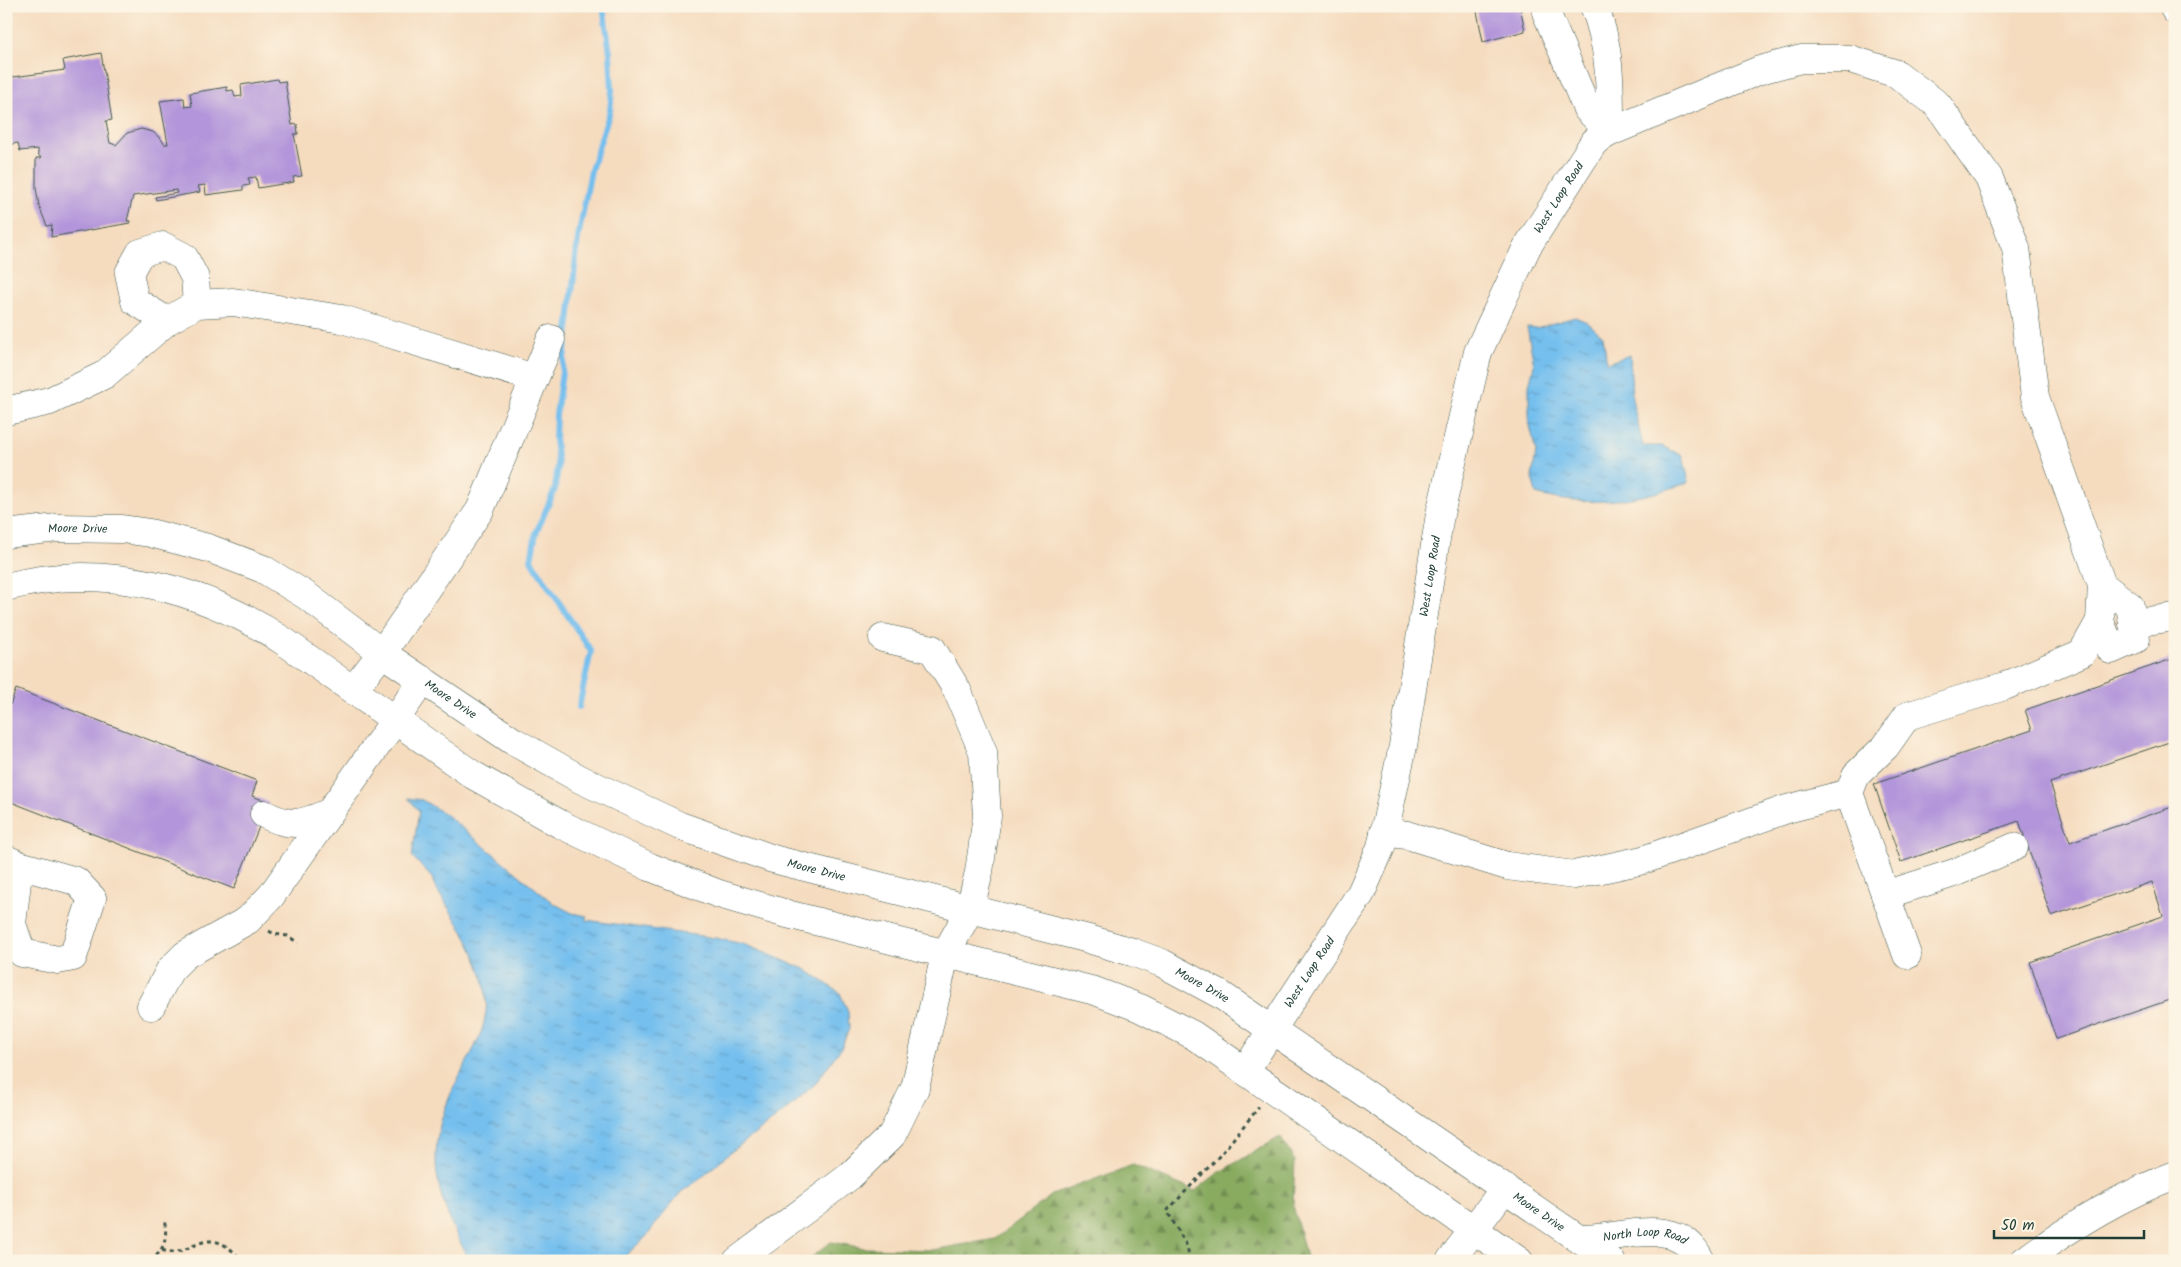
<svg xmlns="http://www.w3.org/2000/svg" width="2181" height="1267" font-family="Kalam,sans-serif">
<style>
.forest{fill:url(#forest-firs);stroke:#54744a}
.water{fill:url(#water-ripples);stroke:#4a7e91}
.lines{fill:none;stroke-linecap:round;stroke-linejoin:round}
.stream{stroke:#75bfee;stroke-width:6}
.building{fill:#b295da}
.minor-casing{stroke:#3f5549;stroke-width:29}
.major-casing{stroke:#3f5549;stroke-width:29}
.path{stroke:#3f5549;stroke-width:3;stroke-dasharray:4 4;stroke-linecap:butt}
.minor{stroke:#fff;stroke-width:28}
.major{stroke:#fff;stroke-width:28}
.labels{text-anchor:middle;stroke-width:5;stroke-linejoin:round;paint-order:stroke}
.street-label{font-size:12px;fill:#1f3d34;stroke:#fcf5e5}
</style>
<defs>
<pattern id="forest-firs" width="22" height="20" patternUnits="userSpaceOnUse" patternTransform="scale(1.25)"><rect width="22" height="20" fill="#88ab60"/><path d="M5 1l3.5 6h-7zM16 11l3.5 6h-7z" fill="#6f8c50"/></pattern>
<pattern id="water-ripples" width="26" height="14" patternUnits="userSpaceOnUse" patternTransform="scale(1.25)"><rect width="26" height="14" fill="#75bfee"/><path d="M2 4q2-2 4 0t4 0M15 11q2-2 4 0t4 0" fill="none" stroke="#5f9cc2"/></pattern>
</defs>
<rect width="100%" height="100%" fill="#fcf5e5"/>
<filter id="ink" filterUnits="userSpaceOnUse"><feTurbulence type="fractalNoise" baseFrequency=".02" numOctaves="2"/><feDisplacementMap in="SourceGraphic" scale="10" xChannelSelector="R" yChannelSelector="G"/><feConvolveMatrix kernelMatrix="1 2 1 2 8 2 1 2 1" color-interpolation-filters="sRGB"/></filter>
<filter id="wash" filterUnits="userSpaceOnUse"><feTurbulence type="fractalNoise" baseFrequency=".0096" numOctaves="4" result="noise"/><feDisplacementMap in="SourceGraphic" scale="20" xChannelSelector="R" yChannelSelector="G"/><feGaussianBlur stdDeviation="1.12" result="paint"/><feColorMatrix in="noise" values="0 0 0 0 0 0 0 0 0 0 0 0 0 0 0 0 0 1.4 0 .05"/><feComposite in="paint" operator="in"/></filter>
<g filter="url(#wash)">
<rect width="100%" height="100%" fill="#f5dcbf"/>
<polygon class="forest" points="1280,1137 1295,1161 1293,1205 1307,1261 807,1261 831,1242 864,1248 932,1250 995,1239 1052,1195 1133,1165 1195,1191 1218,1173"/>
<g class="water">
<path d="M1575 317 1587 322 1603 336 1607 363 1630 355 1632 399 1643 446H1662L1683 456 1689 482C1641 500 1587 509 1536 494L1532 477 1536 452 1529 421V386L1534 365 1527 327 1536 328Z"/>
<path d="M408 798 422 800 445 814 553 903 572 913 587 916 586 920 715 938 743 944 805 969 840 993 848 1012 849 1029 841 1048 815 1084 779 1116 728 1154 700 1179 681 1192 645 1238 619 1261H470C431 1189 422 1146 462 1071 475 1047 489 1024 486 996 482 955 456 920 435 887L432 878 412 856 419 811Z"/>
</g>
<g class="lines">
<polyline class="stream" points="579,707 591,651 531,560 536,533 555,489 558,465 555,439 556,415 569,322 578,238 591,170 610,111 612,91 610,52 603,6"/>
</g>
<g id="blocks">
<g class="building">
<polygon points="1476,6 1520,6 1525,31 1483,42"/>
<polygon points="101,53 112,120 106,121 110,143 116,145 127,133 141,129 153,132 162,140 164,144 168,144 160,101 184,98 185,107 192,106 190,93 227,87 227,91 233,90 235,97 242,96 241,85 277,79 278,82 285,81 292,125 297,124 298,134 294,134 302,176 293,177 294,182 258,188 256,177 248,178 250,185 243,186 243,190 206,195 205,185 198,186 200,192 156,200 155,197 177,193 176,190 133,196 127,221 130,221 130,223 51,237 52,225 47,226 39,206 36,188 36,158 41,158 38,154 38,149 20,151 18,143 6,145 6,78 65,70 63,60"/>
<polygon points="2175,658 2175,740 2050,783 2070,842 2175,806 2175,998 2056,1039 2030,962 2163,916 2152,882 2051,916 2019,821 1901,862 1874,784 2032,730 2025,710"/>
<polygon points="16,689 257,781 252,796 269,802 234,889 6,800 6,703 10,705"/>
</g>
</g>
</g>
<g filter="url(#ink)">
<use href="#blocks" fill-opacity="0" stroke="#3f5549" stroke-width="1"/>
<g class="lines">
<g class="minor-casing">
<g id="minor">
<polyline points="1547,6 1546,12 1587,109 1610,132"/>
<path d="M1594 6C1611 48 1610 87 1610 132"/>
<polyline points="2173,6 2175,10"/>
<polyline points="167,321 135,301 129,273 140,253 163,246 184,257 195,278 197,304"/>
<polyline points="6,411 50,401 104,375 167,321 197,304 233,302 342,319 534,378"/>
<path id="s1" d="M6 534 57 528 122 529 150 533 208 548 263 569 307 596 382 653 513 741 580 779 680 826 773 859 1085 938 1132 952 1162 963 1221 995 1611 1261"/>
<path d="M6 587C102 561 204 588 285 642L473 775 560 824 650 867 719 894 787 914 1095 991 1140 1008 1193 1035 1519 1261"/>
<polyline points="2133,623 2175,617"/>
<polyline points="353,690 382,653 480,510 551,339"/>
<path d="M264 814C291 828 302 824 328 813"/>
<polyline points="1384,832 1407,835 1507,866 1574,875 1643,860 1787,809 1849,793"/>
<polyline points="6,859 19,865 76,881 92,898 73,957 58,960 22,953 12,924 19,865"/>
<polyline points="1885,895 1954,873 2014,847"/>
<polyline points="1907,955 1849,793 1856,775 1886,746 1907,716 2005,686 2082,653 2100,621"/>
<polyline points="151,1006 170,970 185,955 248,920 271,896 423,680"/>
<path id="s2" d="M1245 1071 1361 893 1381 847 1403 746 1440 514 1478 352 1527 247 1594 142 1610 132 1760 70 1801 59H1850L1897 74 1938 105 1989 178 2016 248 2035 397 2102 585 2100 621 2111 650 2136 639 2130 606 2102 585"/>
<path id="s3" d="M1580 1239C1620 1240 1679 1212 1701 1261"/>
<polyline points="737,1261 850,1176 892,1135 915,1088 945,955 970,909 979,872 987,816 983,752 957,690 932,649 883,638"/>
<polyline points="1450,1261 1505,1188"/>
</g>
</g>
<g class="major-casing">
<path id="major" d="M2024 1261C2071 1226 2120 1196 2175 1175"/>
</g>
<g class="path">
<polyline points="269,931 274,934 288,936 298,943"/>
<path d="M162 1250C191 1261 203 1221 237 1255"/>
<path d="M150 1261C165 1251 168 1236 164 1220"/>
<polyline points="1190,1261 1187,1246 1167,1211 1221,1154 1259,1107"/>
</g>
<use href="#minor" class="minor"/>
<use href="#major" class="major"/>
</g>
</g>
<g class="labels">
<g class="street-label">
<text dy="4" stroke="none"><textPath href="#s2" startOffset="942">West Loop Road</textPath></text>
<text dy="4" stroke="none"><textPath href="#s1" startOffset="72">Moore Drive</textPath></text>
<text dy="4" stroke="none"><textPath href="#s2" startOffset="538">West Loop Road</textPath></text>
<text dy="4" stroke="none"><textPath href="#s1" startOffset="492">Moore Drive</textPath></text>
<text dy="4" stroke="none"><textPath href="#s1" startOffset="898">Moore Drive</textPath></text>
<text dy="4" stroke="none"><textPath href="#s2" startOffset="118">West Loop Road</textPath></text>
<text dy="4" stroke="none"><textPath href="#s1" startOffset="1302">Moore Drive</textPath></text>
<text dy="4" stroke="none"><textPath href="#s1" startOffset="1708">Moore Drive</textPath></text>
<text dy="4" stroke="none"><textPath href="#s3" startOffset="66">North Loop Road</textPath></text>
</g>
</g>
<rect width="2181" height="1267" fill="none" stroke="#fcf5e5" stroke-width="25"/>
<path d="M1994 1230v8h150v-8" fill="none" stroke="#1f3d34" stroke-width="2.5"/>
<text x="2001" y="1230" font-size="15" fill="#1f3d34" stroke="#fcf5e5" stroke-width="4" paint-order="stroke">50 m</text>
</svg>
